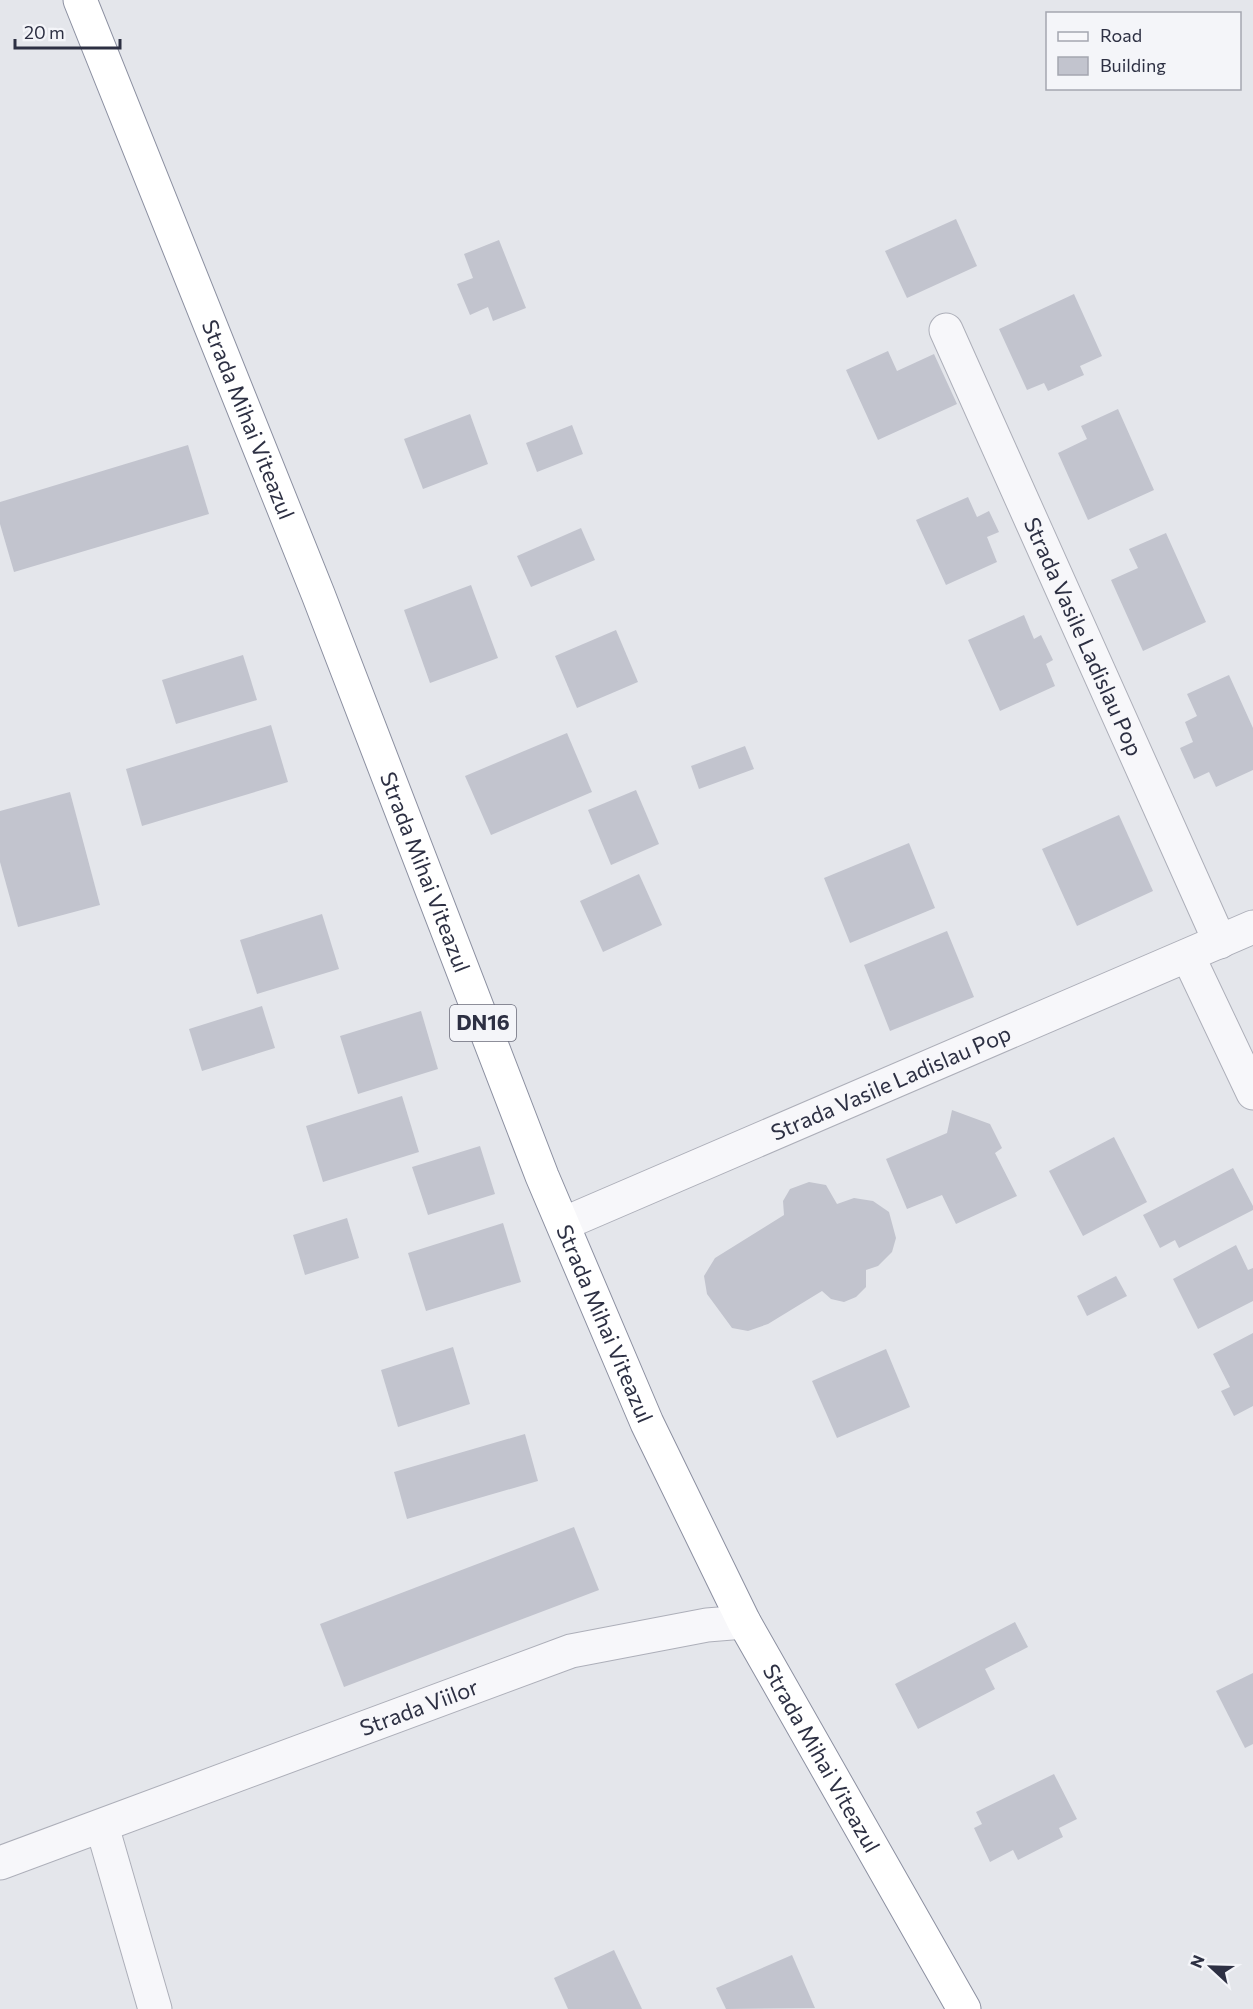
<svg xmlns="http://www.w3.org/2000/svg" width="1253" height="2009" font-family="Commissioner,sans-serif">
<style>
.building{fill:#c2c4ce}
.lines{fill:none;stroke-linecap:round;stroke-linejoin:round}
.minor-casing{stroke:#adafb9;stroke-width:35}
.highway-casing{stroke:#8c90a1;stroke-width:35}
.minor{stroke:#f7f7fa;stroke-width:33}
.highway{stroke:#fff;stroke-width:33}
.labels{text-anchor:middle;stroke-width:5;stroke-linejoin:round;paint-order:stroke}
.shield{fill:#f4f5f9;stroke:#696b7a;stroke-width:1.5}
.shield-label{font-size:21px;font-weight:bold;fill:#2d3043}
.street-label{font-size:22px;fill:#2d3043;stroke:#f4f5f9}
</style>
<rect width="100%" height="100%" fill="#e4e6eb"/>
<g class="building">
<polygon points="956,219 977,266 907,298 885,251"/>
<polygon points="499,240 526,308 493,321 488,307 470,315 457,284 473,278 464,254"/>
<polygon points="1074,294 1102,356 1080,366 1084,375 1048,391 1044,383 1027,390 999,329"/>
<polygon points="888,351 897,371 934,354 957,404 878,440 846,370"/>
<polygon points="1118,409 1154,490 1088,520 1058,453 1087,439 1081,426"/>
<polygon points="470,414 488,464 423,489 404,439"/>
<polygon points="572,425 583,454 537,472 526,443"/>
<polygon points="188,445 209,514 14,572 0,524 0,502"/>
<polygon points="968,497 977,517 989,511 999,532 987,537 997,562 946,585 916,520"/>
<polygon points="581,528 595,560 531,587 517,556"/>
<polygon points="1166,533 1206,622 1143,651 1111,580 1138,568 1129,549"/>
<polygon points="471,585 498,658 430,683 404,610"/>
<polygon points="1024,615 1034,639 1041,635 1053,660 1046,664 1055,686 1000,711 968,640"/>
<polygon points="616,630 638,682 577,708 555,656"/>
<polygon points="243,655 257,700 176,724 162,680"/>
<polygon points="1229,675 1253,728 1253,770 1216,787 1209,772 1194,779 1180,748 1193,742 1185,722 1197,716 1187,694"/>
<polygon points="271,725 288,782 142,826 126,769"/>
<polygon points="567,733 592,792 491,835 465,776"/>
<polygon points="745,746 754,769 699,789 691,766"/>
<polygon points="636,790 659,844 611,865 588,810"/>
<polygon points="70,792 100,905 18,927 0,862 0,811"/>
<polygon points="1119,815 1153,891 1077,926 1042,849"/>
<polygon points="909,843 935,908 850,943 824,878"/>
<polygon points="639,874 662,925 603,952 580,901"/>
<polygon points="322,914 339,969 257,994 240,940"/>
<polygon points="947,931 974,997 890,1031 864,965"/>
<polygon points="262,1006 275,1048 202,1071 189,1029"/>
<polygon points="421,1011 438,1069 358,1094 340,1036"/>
<polygon points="402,1096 419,1152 323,1182 306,1126"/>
<polygon points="952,1110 990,1124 1002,1148 995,1153 1017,1196 956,1224 942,1195 907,1209 886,1159 947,1133"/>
<polygon points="1114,1137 1147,1202 1083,1236 1049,1171"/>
<polygon points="480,1146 495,1194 428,1215 412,1167"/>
<polygon points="1233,1168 1253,1206 1253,1210 1179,1248 1175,1240 1160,1248 1143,1215"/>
<polygon points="809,1182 826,1185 837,1204 854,1198 873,1201 889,1212 896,1238 892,1252 878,1266 866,1270 866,1287 856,1297 844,1302 831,1299 822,1291 768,1324 748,1331 732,1328 707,1294 704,1276 715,1258 784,1215 783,1201 790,1189"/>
<polygon points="347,1218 359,1258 305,1275 293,1235"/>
<polygon points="503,1223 521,1282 426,1311 408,1253"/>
<polygon points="1236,1245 1248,1270 1253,1268 1253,1301 1198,1329 1173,1279"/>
<polygon points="1116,1276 1127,1296 1087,1316 1077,1296"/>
<polygon points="1253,1333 1253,1406 1234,1416 1221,1391 1230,1387 1213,1354"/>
<polygon points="453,1347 470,1404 398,1427 381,1370"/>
<polygon points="886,1349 910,1407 837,1438 812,1381"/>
<polygon points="525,1434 538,1481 407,1519 394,1472"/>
<polygon points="574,1527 599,1590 344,1687 320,1624"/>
<polygon points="1015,1622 1028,1647 985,1669 995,1689 918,1729 895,1684"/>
<polygon points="1253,1673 1253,1744 1245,1748 1216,1691"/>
<polygon points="1054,1774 1077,1819 1059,1828 1063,1837 1018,1860 1013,1850 990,1862 974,1828 982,1824 976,1812"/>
<polygon points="614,1950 642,2009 568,2009 554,1978"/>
<polygon points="792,1955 815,2008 726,2009 716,1988"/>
</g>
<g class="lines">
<g class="minor-casing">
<g id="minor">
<path id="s1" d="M946 330 1220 942"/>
<polyline points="1188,956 1253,1093"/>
<path id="s2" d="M563 1224 1253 927"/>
<polyline points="102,1826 155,2009"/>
<path id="s3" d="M0 1863 571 1651 707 1625 744 1622"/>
</g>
</g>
<g class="highway-casing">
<g id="highway">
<path id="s4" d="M80 0 318 594 542 1176 647 1423 744 1622 964 2009"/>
</g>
</g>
<use href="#minor" class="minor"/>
<use href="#highway" class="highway"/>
</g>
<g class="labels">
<rect class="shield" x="450" y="1005" width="66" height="36" rx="4.5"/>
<g class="shield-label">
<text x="483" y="1030">DN16</text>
</g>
<g class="street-label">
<text dy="8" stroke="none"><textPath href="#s4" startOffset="452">Strada Mihai Viteazul</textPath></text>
<text dy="8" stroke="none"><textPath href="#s1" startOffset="336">Strada Vasile Ladislau Pop</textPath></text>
<text dy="8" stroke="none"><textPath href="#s4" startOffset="938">Strada Mihai Viteazul</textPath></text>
<text dy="8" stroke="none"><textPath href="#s2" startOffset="357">Strada Vasile Ladislau Pop</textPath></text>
<text dy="8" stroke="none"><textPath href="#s4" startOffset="1424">Strada Mihai Viteazul</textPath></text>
<text dy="8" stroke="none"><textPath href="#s3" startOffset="447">Strada Viilor</textPath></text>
<text dy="8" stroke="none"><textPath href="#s4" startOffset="1910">Strada Mihai Viteazul</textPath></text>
</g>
</g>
<rect x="1046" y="12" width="195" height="78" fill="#f4f5f9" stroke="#a4a6b0" stroke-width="1.5"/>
<rect x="1058" y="32" width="30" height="9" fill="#f7f7fa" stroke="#a4a6b0" stroke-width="1.5"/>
<text x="1100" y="42" font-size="18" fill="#2d3043">Road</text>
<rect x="1058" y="57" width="30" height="18" fill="#c2c4ce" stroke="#a4a6b0" stroke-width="1.5"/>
<text x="1100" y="72" font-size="18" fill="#2d3043">Building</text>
<g transform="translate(1211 1967) rotate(292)" stroke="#f4f5f9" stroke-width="4.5" paint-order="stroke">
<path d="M0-4.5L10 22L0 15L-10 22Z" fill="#2d3043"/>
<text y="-9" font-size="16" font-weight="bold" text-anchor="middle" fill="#2d3043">N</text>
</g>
<path d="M15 39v9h105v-9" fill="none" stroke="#2d3043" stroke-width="3"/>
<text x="24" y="39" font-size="18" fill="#2d3043" stroke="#f4f5f9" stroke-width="4.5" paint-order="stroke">20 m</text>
</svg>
